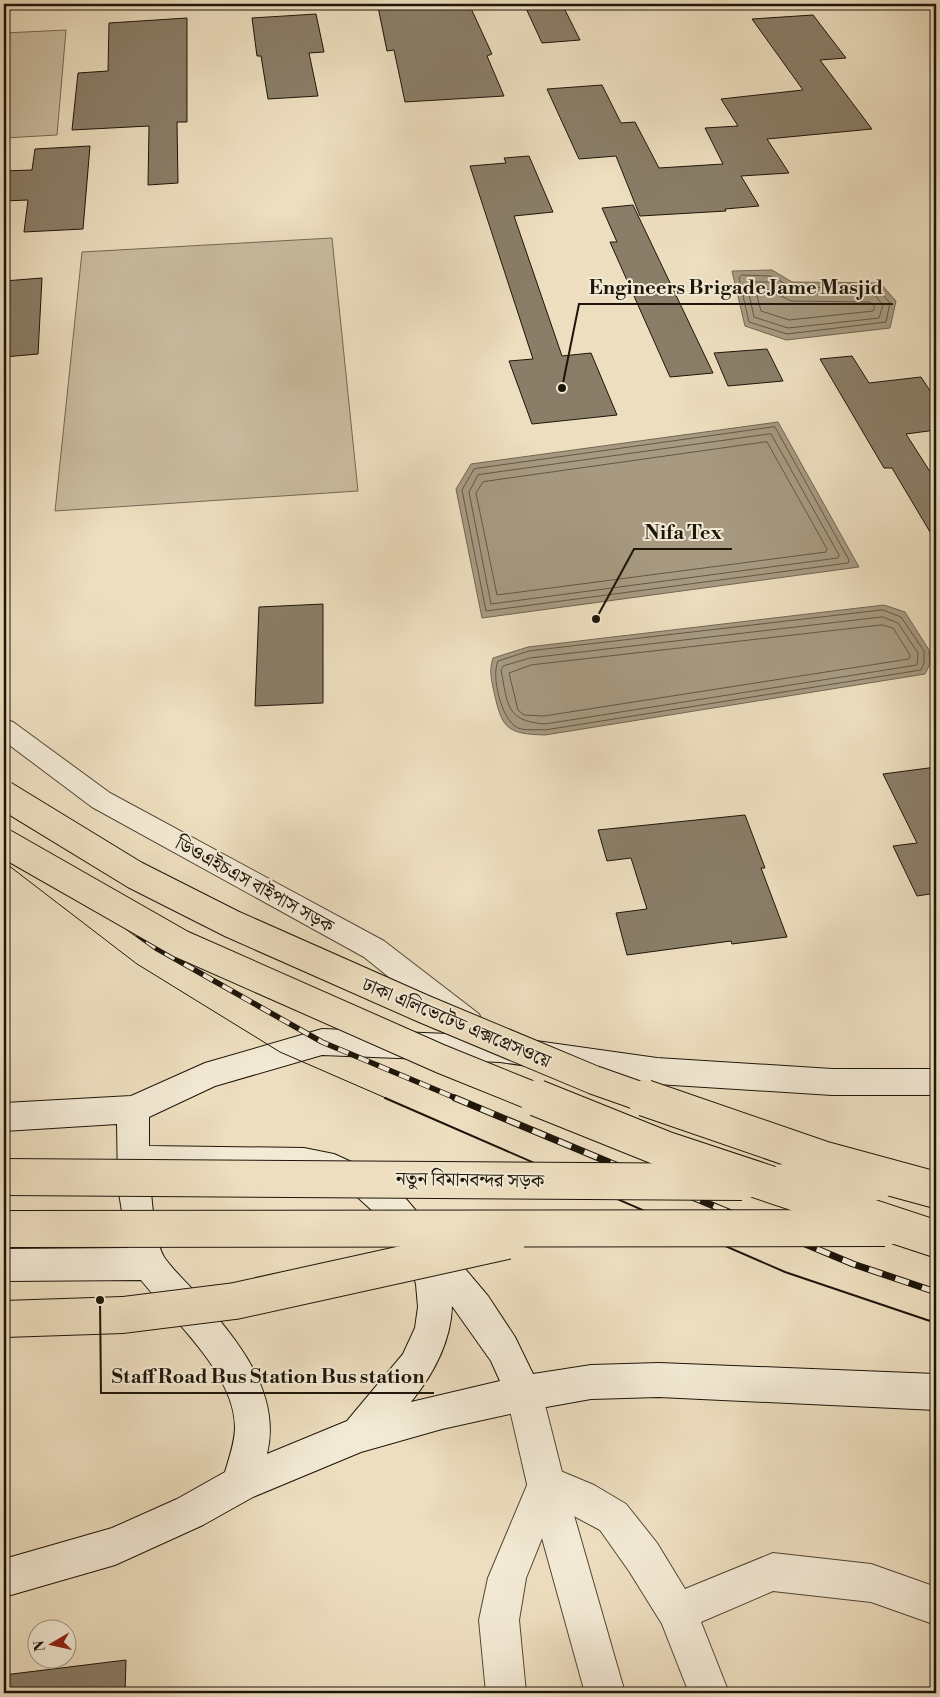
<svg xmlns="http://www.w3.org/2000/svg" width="940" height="1697" font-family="'Libre Bodoni','Noto Serif Bengali',serif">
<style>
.green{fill:#cabca0;stroke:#746854}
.water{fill:#a79a81;stroke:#706551}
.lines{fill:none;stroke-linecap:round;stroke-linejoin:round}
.shore{stroke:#625845;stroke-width:1}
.building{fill:#8a7e68;stroke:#1e1509}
.minor-casing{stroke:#524736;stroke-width:2}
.tertiary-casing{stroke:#524736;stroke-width:2}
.secondary-casing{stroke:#1e1509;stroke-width:2}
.minor{fill:#f3ead5;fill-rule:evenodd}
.tertiary{fill:#f3ead5;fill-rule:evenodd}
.secondary{fill:#f3ead5;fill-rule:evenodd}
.tram-far1{stroke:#1e1509;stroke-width:1}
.tram{stroke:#1e1509;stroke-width:2}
.rail-far1-casing{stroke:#1e1509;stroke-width:5.5}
.rail-casing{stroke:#1e1509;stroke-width:7}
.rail-far1{stroke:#f3ead5;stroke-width:4;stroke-dasharray:11;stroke-linecap:butt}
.rail{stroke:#f3ead5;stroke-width:5;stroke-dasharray:14;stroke-linecap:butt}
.trunk-bridge-casing{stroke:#1e1509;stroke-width:38;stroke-linecap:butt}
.motorway-bridge-far1-casing{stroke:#1e1509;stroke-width:30;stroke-linecap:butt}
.motorway-bridge-casing{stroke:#1e1509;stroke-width:38;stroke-linecap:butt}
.trunk-bridge{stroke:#eddebf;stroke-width:36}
.motorway-bridge-far1{stroke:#eddebf;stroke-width:28}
.motorway-bridge{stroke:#eddebf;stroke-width:36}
.labels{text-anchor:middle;stroke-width:4;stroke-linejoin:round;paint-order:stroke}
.street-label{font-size:19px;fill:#1e1509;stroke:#f3ead5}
.leader{fill:none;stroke:#1e1509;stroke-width:2}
.callout-dot{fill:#1e1509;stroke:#f3ead5;stroke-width:2}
.callout-label{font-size:20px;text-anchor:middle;font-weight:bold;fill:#1e1509;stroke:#f3ead5;stroke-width:4;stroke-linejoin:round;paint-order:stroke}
</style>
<rect width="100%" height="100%" fill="#eddebf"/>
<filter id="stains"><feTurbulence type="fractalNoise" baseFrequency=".004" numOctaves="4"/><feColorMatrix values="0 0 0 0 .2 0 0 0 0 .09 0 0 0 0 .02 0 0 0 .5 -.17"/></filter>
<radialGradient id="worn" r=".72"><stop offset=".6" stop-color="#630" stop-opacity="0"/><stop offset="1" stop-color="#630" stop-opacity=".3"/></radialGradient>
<g class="green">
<polygon points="66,30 57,135 4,138 4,33"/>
<polygon points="332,238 358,491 55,511 82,252"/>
</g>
<g class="water">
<polygon points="772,270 792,282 880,283 896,301 890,328 786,340 745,326 732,271"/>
<polygon points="778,422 859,567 482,618 456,489 471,464"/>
<path d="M884 605 905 612 929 650 930 664 925 674 545 735C506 734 502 728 494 692 491 678 489 670 493 658L528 647Z"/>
</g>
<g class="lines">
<g class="shore">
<polygon points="742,275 770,276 792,287 877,288 890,303 886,322 787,334 749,322 739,278"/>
<polygon points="750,282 769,282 791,293 874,294 883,305 879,318 788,328 754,317 747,285"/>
<polygon points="759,289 767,289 791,301 870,302 875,307 873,311 789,320 761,311 756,292"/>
<polygon points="775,427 849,560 848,563 486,611 462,490 474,469"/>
<polygon points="771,434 839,555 838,558 491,604 469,492 478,475"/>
<polygon points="767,442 827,549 826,552 497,595 476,493 483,482"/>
<path d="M883 610 901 617 924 651V663L921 670 545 730C537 729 525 731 518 728 501 720 491 676 498 661L529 651Z"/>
<path d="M883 617 898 623 918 653 917 665 545 724C505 721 508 704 501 670L503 666 530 658Z"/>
<polygon points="882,625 893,628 910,655 909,659 544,716 524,715 518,710 509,673 531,665"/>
</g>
</g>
<g class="building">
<polygon points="426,4 469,4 492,54 487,56 504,96 405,102 394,50 387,51 378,7"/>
<polygon points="524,4 562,4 580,40 542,43"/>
<polygon points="316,14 324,52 309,53 318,96 268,99 261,56 257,56 252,18"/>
<polygon points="813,15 846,58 820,60 872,129 767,139 789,173 741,176 759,206 725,209 726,211 640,216 616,156 579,159 547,89 602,85 621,123 635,122 659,168 723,164 705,128 738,126 721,99 803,90 752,19"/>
<polygon points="187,18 187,122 177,122 178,183 148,185 149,126 72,130 78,73 108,71 109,23"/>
<polygon points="90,146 83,229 24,232 28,200 4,201 4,171 32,170 35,149"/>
<polygon points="529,156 553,212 514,216 562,356 591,353 617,415 532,424 509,361 533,359 470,166 506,163 504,158"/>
<polygon points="633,205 713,373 670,377 610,242 617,242 602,208"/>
<polygon points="42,278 38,354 4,357 4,281"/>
<polygon points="767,349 783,381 728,386 714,353"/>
<polygon points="852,356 869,383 921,377 936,400 936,430 906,434 936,481 936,542 892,468 884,468 820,359"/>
<polygon points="323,604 323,703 255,706 259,607"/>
<polygon points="936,767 936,893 917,896 893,846 917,843 883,774"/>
<polygon points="745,815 765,868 761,868 787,937 732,944 731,941 627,955 616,913 647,909 631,858 607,861 598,830"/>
<polygon points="126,1660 125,1693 4,1693 4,1675"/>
</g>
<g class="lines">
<g class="minor-casing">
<polygon id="minor" points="546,1465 594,1485 626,1504 657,1543 685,1589 773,1553 871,1564 936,1587 936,1625 871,1602 773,1591 701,1622 729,1693 689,1693 662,1624 629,1571 600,1530 555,1506 526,1578 519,1620 526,1693 486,1693 479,1620 488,1578 533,1471"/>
</g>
<g class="tertiary-casing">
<g id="tertiary">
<polygon points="4,719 13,722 110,793 384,941 479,1014 483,1023 479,1032 468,1035 457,1032 364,957 92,807 4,741"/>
<polygon points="524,1375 537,1381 542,1393 565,1484 625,1693 585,1693 527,1484 506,1393 511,1381"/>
</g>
</g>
<g class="secondary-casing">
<path id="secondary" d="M322 1029 500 1036 657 1058 832 1069H936V1095H832L657 1084 500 1062 322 1055 215 1086 149 1117V1146L304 1148 334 1154 378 1174 401 1193 488 1296 515 1337 533 1374 591 1365 659 1363 936 1374V1410L659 1397 591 1399 524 1411 442 1429 361 1452 253 1497 203 1525 115 1565 4 1597V1559L112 1528 177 1499 225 1472C229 1458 235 1442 235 1427 235 1374 172 1319 141 1280L4 1281V1249L128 1248 118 1187 117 1124 4 1131V1103L131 1096 205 1063ZM150 1174 304 1176 329 1181 354 1194 377 1215 406 1250 416 1284 418 1307 415 1328 403 1354 347 1421 267 1454C282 1392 236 1338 197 1294 186 1282 173 1270 164 1257 154 1240 151 1195 150 1174ZM452 1306 491 1361 500 1381 411 1402C433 1375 451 1341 452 1306Z"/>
</g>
<use href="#minor" class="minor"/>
<use href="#tertiary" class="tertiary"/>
<use href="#secondary" class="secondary"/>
<polyline class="tram-far1" points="4,862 137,964 280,1052 388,1099"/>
<polyline class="tram" points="385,1098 785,1272 936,1323"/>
<g class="rail-far1-casing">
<polyline id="rail-far1" points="4,838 156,948 322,1042 458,1099"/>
</g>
<g class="rail-casing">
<polyline id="rail" points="455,1098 853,1264 936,1292"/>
</g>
<use href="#rail-far1" class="rail-far1"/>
<use href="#rail" class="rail"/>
<g class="trunk-bridge-casing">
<g id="trunk-bridge">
<polyline points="4,1177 742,1182"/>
<polyline points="785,1182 877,1182"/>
<polyline points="4,1229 885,1228"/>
<polyline points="4,1319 123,1315 235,1301 507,1241"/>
</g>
</g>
<g class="motorway-bridge-far1-casing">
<g id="motorway-bridge-far1">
<polyline points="4,795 135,875 232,924 424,1009 594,1080 648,1099"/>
<polyline points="4,843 181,944 441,1059 540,1099"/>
</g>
</g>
<g class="motorway-bridge-casing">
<g id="motorway-bridge">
<polyline points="537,1098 664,1149 936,1239"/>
<polyline points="645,1098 822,1159 936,1190"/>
</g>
</g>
<use href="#trunk-bridge" class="trunk-bridge"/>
<use href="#motorway-bridge-far1" class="motorway-bridge-far1"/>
<use href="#motorway-bridge" class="motorway-bridge"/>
</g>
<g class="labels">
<g class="street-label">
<text transform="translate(255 884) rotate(29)" y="7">ডিওএইচএস বাইপাস সড়ক</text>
<text transform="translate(457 1022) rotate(23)" y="7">ঢাকা এলিভেটেড এক্সপ্রেসওয়ে</text>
<text transform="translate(470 1179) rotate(1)" y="7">নতুন বিমানবন্দর সড়ক</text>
</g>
</g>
<path class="leader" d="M562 388L579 304H893M596 619L634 549H732M100 1300L101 1393H434"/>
<g class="callout-dot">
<circle cx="562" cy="388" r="5"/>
<circle cx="596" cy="619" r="5"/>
<circle cx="100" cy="1300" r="5"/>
</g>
<g class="callout-label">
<text x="736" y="294">Engineers Brigade Jame Masjid</text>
<text x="683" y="539">Nifa Tex</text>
<text x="268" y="1383">Staff Road Bus Station Bus station</text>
</g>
<rect width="940" height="1697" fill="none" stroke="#eddebf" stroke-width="20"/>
<rect x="5" y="5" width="930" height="1687" fill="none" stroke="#1e1509" stroke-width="2.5"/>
<rect x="10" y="10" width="920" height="1677" fill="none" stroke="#1e1509"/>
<g transform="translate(52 1644) rotate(261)"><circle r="24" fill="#f3ead5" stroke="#9e9583"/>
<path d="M0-4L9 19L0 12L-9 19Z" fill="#8f2418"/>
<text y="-8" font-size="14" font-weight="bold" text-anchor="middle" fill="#1e1509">N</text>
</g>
<rect width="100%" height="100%" filter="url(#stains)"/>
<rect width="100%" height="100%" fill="url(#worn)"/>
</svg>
